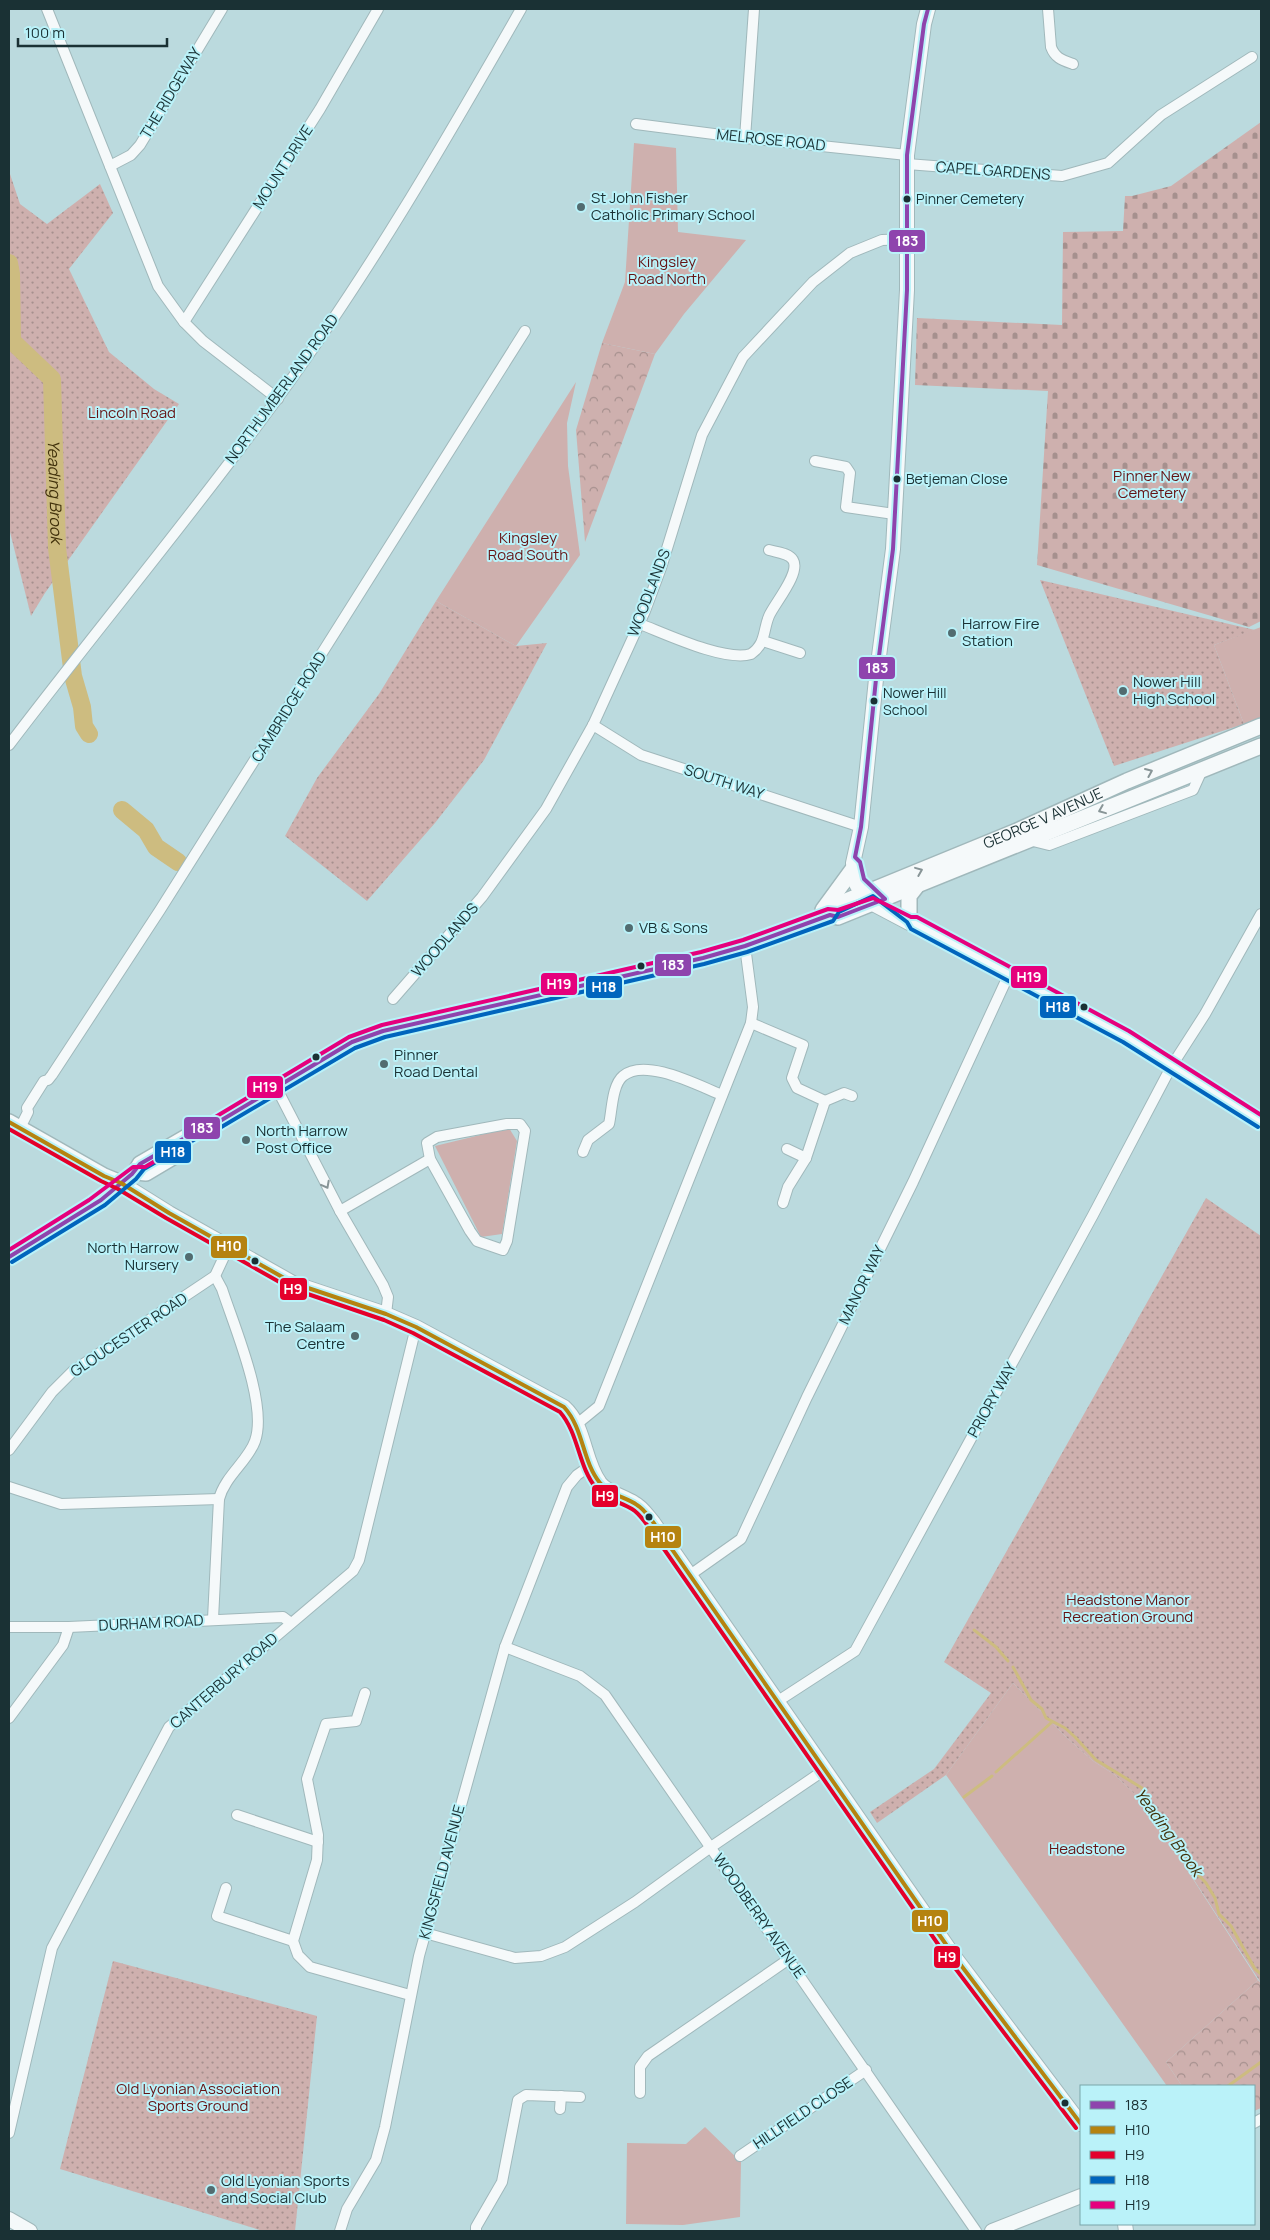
<svg xmlns="http://www.w3.org/2000/svg" width="1270" height="2240" font-family="Manrope,sans-serif">
<style>
.green{fill:#ceb0ae}
.forest{fill:url(#forest-crowns)}
.cemetery{fill:url(#cemetery-stones)}
.park{fill:url(#park-dots)}
.lines{fill:none;stroke-linecap:round;stroke-linejoin:round}
.stream{stroke:#cdbc80;stroke-width:3}
.river{stroke:#cdbc80;stroke-width:18}
.street-casing{stroke:#a0b8bb;stroke-width:12}
.secondary-casing{stroke:#a0b8bb;stroke-width:16}
.primary-casing{stroke:#a0b8bb;stroke-width:18}
.street{stroke:#f5f9fa;stroke-width:10}
.secondary{stroke:#f5f9fa;stroke-width:14}
.primary{stroke:#f5f9fa;stroke-width:15}
.bus-1-casing{stroke:#baf2f9;stroke-width:8}
.bus-2-casing{stroke:#baf2f9;stroke-width:8}
.bus-3-casing{stroke:#baf2f9;stroke-width:8}
.bus-4-casing{stroke:#baf2f9;stroke-width:8}
.bus-5-casing{stroke:#baf2f9;stroke-width:8}
.bus-1{stroke:#8e44ad;stroke-width:4}
.bus-2{stroke:#b58310;stroke-width:4}
.bus-3{stroke:#e4002b;stroke-width:4}
.bus-4{stroke:#0065bd;stroke-width:4}
.bus-5{stroke:#e5007d;stroke-width:4}
.oneway{stroke:#889597}
.bus-dot{fill:#1a3134;stroke:#baf2f9;stroke-width:2}
.poi-dot{fill:#526c70;stroke:#baf2f9;stroke-width:2}
.labels{text-anchor:middle;stroke-width:4;stroke-linejoin:round;paint-order:stroke}
.bus-label{font-size:14px;fill:#1a3134;stroke:#baf2f9;text-anchor:start}
.street-label{font-size:15px;fill:#1a3134;stroke:#baf2f9}
.poi-label{font-size:15px;fill:#1a3134;stroke:#baf2f9;text-anchor:start}
.park-label{font-size:15px;fill:#661314;stroke:#baf2f9}
.water-label{font-size:16px;font-style:italic;fill:#41310b;stroke:#baf2f9}
.line-badge{stroke:#baf2f9;stroke-width:2}
.badge-label{font-size:14px;text-anchor:middle;font-weight:bold;fill:#fff}
</style>
<defs>
<pattern id="forest-crowns" width="20" height="18" patternUnits="userSpaceOnUse" patternTransform="scale(1.25)"><rect width="20" height="18" fill="#ceb0ae"/><path d="M2 6a3 3 0 1 1 6 0M12 15a3 3 0 1 1 6 0" fill="none" stroke="#a6908e"/></pattern>
<pattern id="cemetery-stones" width="16" height="16" patternUnits="userSpaceOnUse" patternTransform="scale(1.25)"><rect width="16" height="16" fill="#ceb0ae"/><path d="M2 7V4a2 2 0 0 1 4 0v3zM10 15v-3a2 2 0 0 1 4 0v3z" fill="#a6908e"/></pattern>
<pattern id="park-dots" width="8" height="8" patternUnits="userSpaceOnUse" patternTransform="scale(1.25)"><rect width="8" height="8" fill="#ceb0ae"/><path d="M2 2h.1M6 6h.1" fill="none" stroke="#a6908e" stroke-width="1.8" stroke-linecap="round"/></pattern>
</defs>
<rect width="100%" height="100%" fill="#bbdade"/>
<g class="green">
<polygon points="634,143 676,148 678,232 746,240 684,314 655,354 602,343 625,282"/>
<polygon points="576,382 567,423 568,466 580,555 516,646 436,601"/>
<polygon points="1261,627 1261,717 1244,724 1214,645"/>
<polygon points="509,1128 517,1141 502,1234 481,1237 435,1146"/>
<polygon points="1013,1683 1066,1737 1093,1761 1115,1775 1144,1803 1258,1980 1166,2062 1182,2086 1167,2086 946,1775"/>
<polygon points="705,2127 741,2162 740,2217 683,2225 626,2224 627,2143 686,2144"/>
</g>
<g class="forest">
<polygon points="602,343 655,354 585,542 576,430"/>
<polygon points="1258,1980 1261,1983 1261,2108 1254,2111 1254,2086 1182,2086 1166,2062"/>
</g>
<polygon class="cemetery" points="1261,122 1261,621 1249,627 1037,565 1048,391 915,385 917,318 1062,325 1063,232 1123,231 1125,196 1132,196 1171,186"/>
<g class="park">
<polygon points="9,171 20,204 47,224 100,184 113,213 69,269 109,352 154,389 179,404 45,593 31,616 9,528"/>
<polygon points="1040,580 1255,630 1214,645 1244,724 1114,766"/>
<polygon points="436,601 516,646 547,643 484,760 435,823 367,901 285,836 317,778 379,694"/>
<polygon points="1206,1198 1261,1236 1261,1983 1144,1803 1115,1775 1093,1761 1066,1737 1013,1683 946,1775 877,1823 870,1812 934,1769 991,1693 944,1662"/>
<polygon points="113,1961 317,2016 295,2231 263,2231 60,2169"/>
</g>
<g class="lines">
<g class="stream">
<polyline points="974,1630 996,1647 1008,1661"/>
<polyline points="1013,1667 1031,1700 1042,1709 1046,1718 1065,1728 1075,1737 1096,1760 1142,1788 1148,1802 1187,1863 1206,1883 1215,1898 1219,1914 1231,1926 1255,1969 1261,1974"/>
<polyline points="996,1772 1052,1722"/>
<polyline points="964,1797 992,1776"/>
<polyline points="1228,2086 1261,2062"/>
</g>
<g class="river">
<path id="s1" d="M9 263 11 274 12 341 52 379 57 548 73 676 82 707 84 726 89 734"/>
<polyline points="122,810 146,830 156,847 178,862"/>
</g>
<g class="street-casing">
<g id="street">
<polyline points="47,9 158,286 184,322 203,341 278,399"/>
<path d="M1048 9 1051 47C1055 58 1062 60 1073 64"/>
<polyline points="636,124 745,138 907,155"/>
<polyline points="745,138 754,9"/>
<polyline points="907,164 1062,176 1108,163 1161,115 1252,57"/>
<polyline points="110,166 131,155 140,145 222,9"/>
<polyline points="184,322 320,109 378,9"/>
<polyline points="815,461 846,467 850,473 846,507 894,514"/>
<path d="M640 624C666 634 725 662 751 654 766 644 763 630 769 616 774 604 801 573 793 560 789 553 776 552 769 550"/>
<polyline points="763,641 800,653"/>
<polyline points="593,725 641,755 861,827"/>
<path d="M9 745C97 629 191 517 277 399 368 275 445 142 521 9"/>
<polyline points="1029,840 1049,845 1193,790 1202,770"/>
<polyline points="393,999 482,897 546,809 593,725 645,611 661,568 702,435 743,357 813,282 850,253 882,240 908,239"/>
<polyline points="751,1023 803,1045 792,1078 797,1088 825,1101 806,1158 788,1187 783,1203"/>
<polyline points="276,1087 340,1211 383,1285 388,1297 386,1314"/>
<polyline points="825,1101 844,1093 852,1096"/>
<polygon points="507,1124 520,1124 525,1131 507,1241 503,1250 477,1241 470,1231 430,1159 427,1143 437,1137"/>
<polyline points="20,1128 28,1112 27,1108 44,1081 48,1080 52,1075 160,910 525,331"/>
<polyline points="787,1149 806,1158"/>
<path d="M583 1152 588 1140 609 1124C612 1111 612 1085 623 1076 645 1057 699 1086 722 1095"/>
<polyline points="340,1211 430,1159"/>
<polyline points="577,1424 599,1406 751,1023 753,1007 745,946"/>
<polyline points="9,1450 52,1392 73,1371 215,1276 229,1246"/>
<polyline points="9,1487 61,1504 219,1499"/>
<polyline points="690,1575 741,1539 807,1397 913,1182 1009,974"/>
<path d="M213 1619 219 1499C225 1476 248 1461 255 1441 268 1405 234 1326 222 1289L215 1276"/>
<polyline points="9,1627 69,1627 283,1617 291,1623"/>
<polyline points="505,1647 580,1676 605,1695 976,2231"/>
<polyline points="365,1693 356,1721 326,1724 307,1779 318,1835 317,1860 293,1941 298,1955 310,1967 410,1995"/>
<polyline points="778,1701 855,1651 1093,1215 1171,1067 1205,1014 1261,914"/>
<polyline points="9,1718 63,1645 69,1627"/>
<polyline points="237,1815 318,1842"/>
<polyline points="226,1888 217,1916 293,1941"/>
<polyline points="425,1933 515,1958 541,1956 565,1947 635,1902 711,1847 826,1769"/>
<polyline points="640,2093 640,2067 648,2056 789,1959"/>
<polyline points="560,2109 561,2096"/>
<polyline points="1254,2123 1261,2119"/>
<polyline points="9,2133 52,1948 169,1727 353,1571 359,1560 416,1327"/>
<polyline points="740,2156 866,2070"/>
<polyline points="340,2231 347,2209 376,2160 385,2127 419,1956 505,1647 567,1487 577,1475 590,1466"/>
<polyline points="476,2231 476,2227 502,2182 518,2100 526,2095 580,2097"/>
</g>
</g>
<g class="secondary-casing">
<g id="secondary">
<polyline points="928,9 924,24 907,155 907,290 893,549 876,679 861,827 853,863 855,882 862,895 873,904 909,923 914,923 1126,1037 1261,1122"/>
<path d="M121 1183 169 1213 293 1283 386 1314 416 1327 564 1407C586 1427 583 1460 600 1483 608 1493 623 1496 634 1503 642 1507 647 1515 653 1522L954 1956 1081 2124"/>
<polyline points="9,2219 30,2231"/>
<polyline points="1125,2224 1126,2231"/>
<polyline points="992,2231 1081,2196"/>
</g>
</g>
<g class="primary-casing">
<g id="primary">
<polyline points="823,910 853,869"/>
<path id="s2" d="M830 915 834 907 846 901 1017 831 1127 781 1261 726"/>
<polyline points="909,915 909,896 916,887"/>
<polyline points="9,1122 104,1176 121,1183"/>
<polyline points="136,1172 146,1173 183,1151"/>
<path d="M9 1257C36 1239 129 1189 140 1164L207 1125 215 1124 352 1042 383 1031 703 958 745 946 830 915 838 917 1261 746"/>
</g>
</g>
<use href="#street" class="street"/>
<use href="#secondary" class="secondary"/>
<use href="#primary" class="primary"/>
<g class="bus-1-casing">
<polyline id="bus-1" points="9,1257 101,1200 132,1174 140,1164 207,1125 215,1124 352,1042 383,1031 703,958 745,946 830,915 838,917 885,899 864,879 860,862 855,857 861,827 876,679 893,549 907,290 907,155 924,24 928,9"/>
</g>
<g class="bus-2-casing">
<path id="bus-2" d="M9 1122 104 1176 121 1183 169 1213 293 1283 386 1314 416 1327 564 1407C584 1429 582 1461 600 1483 609 1495 626 1497 637 1505 644 1509 648 1516 653 1522L954 1956 1081 2124"/>
</g>
<g class="bus-3-casing">
<path id="bus-3" d="M9 1129 101 1181 118 1189 166 1218 290 1288 384 1320 413 1333 560 1412C579 1434 578 1466 596 1488 605 1499 620 1502 632 1509 639 1513 643 1520 648 1526L949 1960 1076 2128"/>
</g>
<g class="bus-4-casing">
<polyline id="bus-4" points="12,1262 105,1205 136,1179 144,1169 209,1131 218,1129 355,1048 385,1037 704,964 747,952 833,921 839,912 873,896 907,922 911,929 1123,1042 1258,1127"/>
</g>
<g class="bus-5-casing">
<polyline id="bus-5" points="9,1250 89,1200 133,1167 145,1167 207,1130 212,1119 349,1037 382,1025 701,952 743,940 828,909 838,910 873,898 911,917 917,917 1129,1031 1261,1115"/>
</g>
<use href="#bus-1" class="bus-1"/>
<use href="#bus-2" class="bus-2"/>
<use href="#bus-3" class="bus-3"/>
<use href="#bus-4" class="bus-4"/>
<use href="#bus-5" class="bus-5"/>
</g>
<defs><path id="oneway-chevron" d="M-2-3.5L2.5 0L-2 3.5" fill="none" stroke-width="1.6" stroke-linecap="round" stroke-linejoin="round" transform="scale(1.25)"/></defs>
<g class="oneway">
<use href="#oneway-chevron" transform="translate(1149 772) rotate(-23)"/>
<use href="#oneway-chevron" transform="translate(1102 810) rotate(158)"/>
<use href="#oneway-chevron" transform="translate(919 871) rotate(-22)"/>
<use href="#oneway-chevron" transform="translate(326 1185) rotate(62)"/>
</g>
<g class="bus-dot">
<circle cx="907" cy="199" r="4.5"/>
<circle cx="897" cy="479" r="4.5"/>
<circle cx="874" cy="701" r="4.5"/>
<circle cx="641" cy="966" r="4.5"/>
<circle cx="1084" cy="1007" r="4.5"/>
<circle cx="316" cy="1057" r="4.5"/>
<circle cx="255" cy="1261" r="4.5"/>
<circle cx="649" cy="1517" r="4.5"/>
<circle cx="1065" cy="2103" r="4.5"/>
</g>
<g class="poi-dot">
<circle cx="581" cy="207" r="5"/>
<circle cx="952" cy="633" r="5"/>
<circle cx="1123" cy="691" r="5"/>
<circle cx="629" cy="928" r="5"/>
<circle cx="384" cy="1064" r="5"/>
<circle cx="246" cy="1140" r="5"/>
<circle cx="189" cy="1257" r="5"/>
<circle cx="355" cy="1336" r="5"/>
<circle cx="211" cy="2190" r="5"/>
</g>
<g class="labels">
<g class="bus-label">
<text x="916" y="204">Pinner Cemetery</text>
<text x="906" y="484">Betjeman Close</text>
<text x="883" y="698">Nower Hill<tspan x="883" dy="17">School</tspan></text>
</g>
<g class="street-label">
<text transform="translate(171 93) rotate(-59)" y="5">THE RIDGEWAY</text>
<text transform="translate(771 140) rotate(6)" y="5">MELROSE ROAD</text>
<text transform="translate(283 167) rotate(-57)" y="5">MOUNT DRIVE</text>
<text transform="translate(993 171) rotate(4)" y="5">CAPEL GARDENS</text>
<text transform="translate(282 389) rotate(-54)" y="5">NORTHUMBERLAND ROAD</text>
<text transform="translate(649 593) rotate(-69)" y="5">WOODLANDS</text>
<text transform="translate(289 707) rotate(-58)" y="5">CAMBRIDGE ROAD</text>
<text transform="translate(724 782) rotate(18)" y="5">SOUTH WAY</text>
<text dy="5" stroke="none"><textPath href="#s2" startOffset="236">GEORGE V AVENUE</textPath></text>
<text transform="translate(445 940) rotate(-49)" y="5">WOODLANDS</text>
<text transform="translate(862 1285) rotate(-64)" y="5">MANOR WAY</text>
<text transform="translate(129 1335) rotate(-34)" y="5">GLOUCESTER ROAD</text>
<text transform="translate(992 1400) rotate(-61)" y="5">PRIORY WAY</text>
<text transform="translate(151 1623) rotate(-3)" y="5">DURHAM ROAD</text>
<text transform="translate(224 1681) rotate(-41)" y="5">CANTERBURY ROAD</text>
<text transform="translate(442 1872) rotate(-75)" y="5">KINGSFIELD AVENUE</text>
<text transform="translate(759 1916) rotate(55)" y="5">WOODBERRY AVENUE</text>
<text transform="translate(803 2113) rotate(-34)" y="5">HILLFIELD CLOSE</text>
</g>
<g class="poi-label">
<text x="591" y="203">St John Fisher<tspan x="591" dy="17">Catholic Primary School</tspan></text>
<text x="962" y="629">Harrow Fire<tspan x="962" dy="17">Station</tspan></text>
<text x="1133" y="687">Nower Hill<tspan x="1133" dy="17">High School</tspan></text>
<text x="639" y="933">VB &amp; Sons</text>
<text x="394" y="1060">Pinner<tspan x="394" dy="17">Road Dental</tspan></text>
<text x="256" y="1136">North Harrow<tspan x="256" dy="17">Post Office</tspan></text>
<text x="179" y="1253" text-anchor="end">North Harrow<tspan x="179" dy="17">Nursery</tspan></text>
<text x="345" y="1332" text-anchor="end">The Salaam<tspan x="345" dy="17">Centre</tspan></text>
<text x="221" y="2186">Old Lyonian Sports<tspan x="221" dy="17">and Social Club</tspan></text>
</g>
<g class="park-label">
<text x="667" y="267">Kingsley<tspan x="667" dy="17">Road North</tspan></text>
<text x="132" y="418">Lincoln Road</text>
<text x="1152" y="481">Pinner New<tspan x="1152" dy="17">Cemetery</tspan></text>
<text x="528" y="543">Kingsley<tspan x="528" dy="17">Road South</tspan></text>
<text x="1128" y="1605">Headstone Manor<tspan x="1128" dy="17">Recreation Ground</tspan></text>
<text x="1087" y="1854">Headstone</text>
<text x="198" y="2094">Old Lyonian Association<tspan x="198" dy="17">Sports Ground</tspan></text>
</g>
<g class="water-label">
<text dy="6" stroke="none"><textPath href="#s1" startOffset="246">Yeading Brook</textPath></text>
<text transform="translate(1169 1832) rotate(54)" y="6">Yeading Brook</text>
</g>
</g>
<g class="line-badge">
<rect x="888" y="229" width="38" height="24" rx="5" fill="#8e44ad"/>
<rect x="858" y="656" width="38" height="24" rx="5" fill="#8e44ad"/>
<rect x="654" y="953" width="38" height="24" rx="5" fill="#8e44ad"/>
<rect x="1010" y="965" width="38" height="24" rx="5" fill="#e5007d"/>
<rect x="540" y="972" width="38" height="24" rx="5" fill="#e5007d"/>
<rect x="585" y="975" width="38" height="24" rx="5" fill="#0065bd"/>
<rect x="1039" y="995" width="38" height="24" rx="5" fill="#0065bd"/>
<rect x="246" y="1075" width="38" height="24" rx="5" fill="#e5007d"/>
<rect x="183" y="1116" width="38" height="24" rx="5" fill="#8e44ad"/>
<rect x="154" y="1140" width="38" height="24" rx="5" fill="#0065bd"/>
<rect x="210" y="1235" width="38" height="24" rx="5" fill="#b58310"/>
<rect x="279" y="1277" width="29" height="24" rx="5" fill="#e4002b"/>
<rect x="591" y="1484" width="28" height="24" rx="5" fill="#e4002b"/>
<rect x="644" y="1525" width="38" height="24" rx="5" fill="#b58310"/>
<rect x="911" y="1909" width="38" height="24" rx="5" fill="#b58310"/>
<rect x="933" y="1945" width="28" height="24" rx="5" fill="#e4002b"/>
</g>
<g class="badge-label">
<text x="907" y="246">183</text>
<text x="877" y="673">183</text>
<text x="673" y="970">183</text>
<text x="1029" y="982">H19</text>
<text x="559" y="989">H19</text>
<text x="604" y="992">H18</text>
<text x="1058" y="1012">H18</text>
<text x="265" y="1092">H19</text>
<text x="202" y="1133">183</text>
<text x="173" y="1157">H18</text>
<text x="229" y="1251">H10</text>
<text x="293" y="1294">H9</text>
<text x="605" y="1501">H9</text>
<text x="663" y="1542">H10</text>
<text x="930" y="1926">H10</text>
<text x="947" y="1962">H9</text>
</g>
<rect width="1270" height="2240" fill="none" stroke="#1a3134" stroke-width="20"/>
<rect x="1080" y="2085" width="175" height="140" fill="#baf2f9" stroke="#7aa5aa"/>
<rect x="1090" y="2101" width="25" height="8" fill="#8e44ad" stroke="#7aa5aa"/>
<text x="1125" y="2110" font-size="15" fill="#1a3134">183</text>
<rect x="1090" y="2126" width="25" height="8" fill="#b58310" stroke="#7aa5aa"/>
<text x="1125" y="2135" font-size="15" fill="#1a3134">H10</text>
<rect x="1090" y="2151" width="25" height="8" fill="#e4002b" stroke="#7aa5aa"/>
<text x="1125" y="2160" font-size="15" fill="#1a3134">H9</text>
<rect x="1090" y="2176" width="25" height="8" fill="#0065bd" stroke="#7aa5aa"/>
<text x="1125" y="2185" font-size="15" fill="#1a3134">H18</text>
<rect x="1090" y="2201" width="25" height="8" fill="#e5007d" stroke="#7aa5aa"/>
<text x="1125" y="2210" font-size="15" fill="#1a3134">H19</text>
<path d="M18 38v8h149v-8" fill="none" stroke="#1a3134" stroke-width="2.5"/>
<text x="25" y="38" font-size="15" fill="#1a3134" stroke="#baf2f9" stroke-width="4" paint-order="stroke">100 m</text>
</svg>
